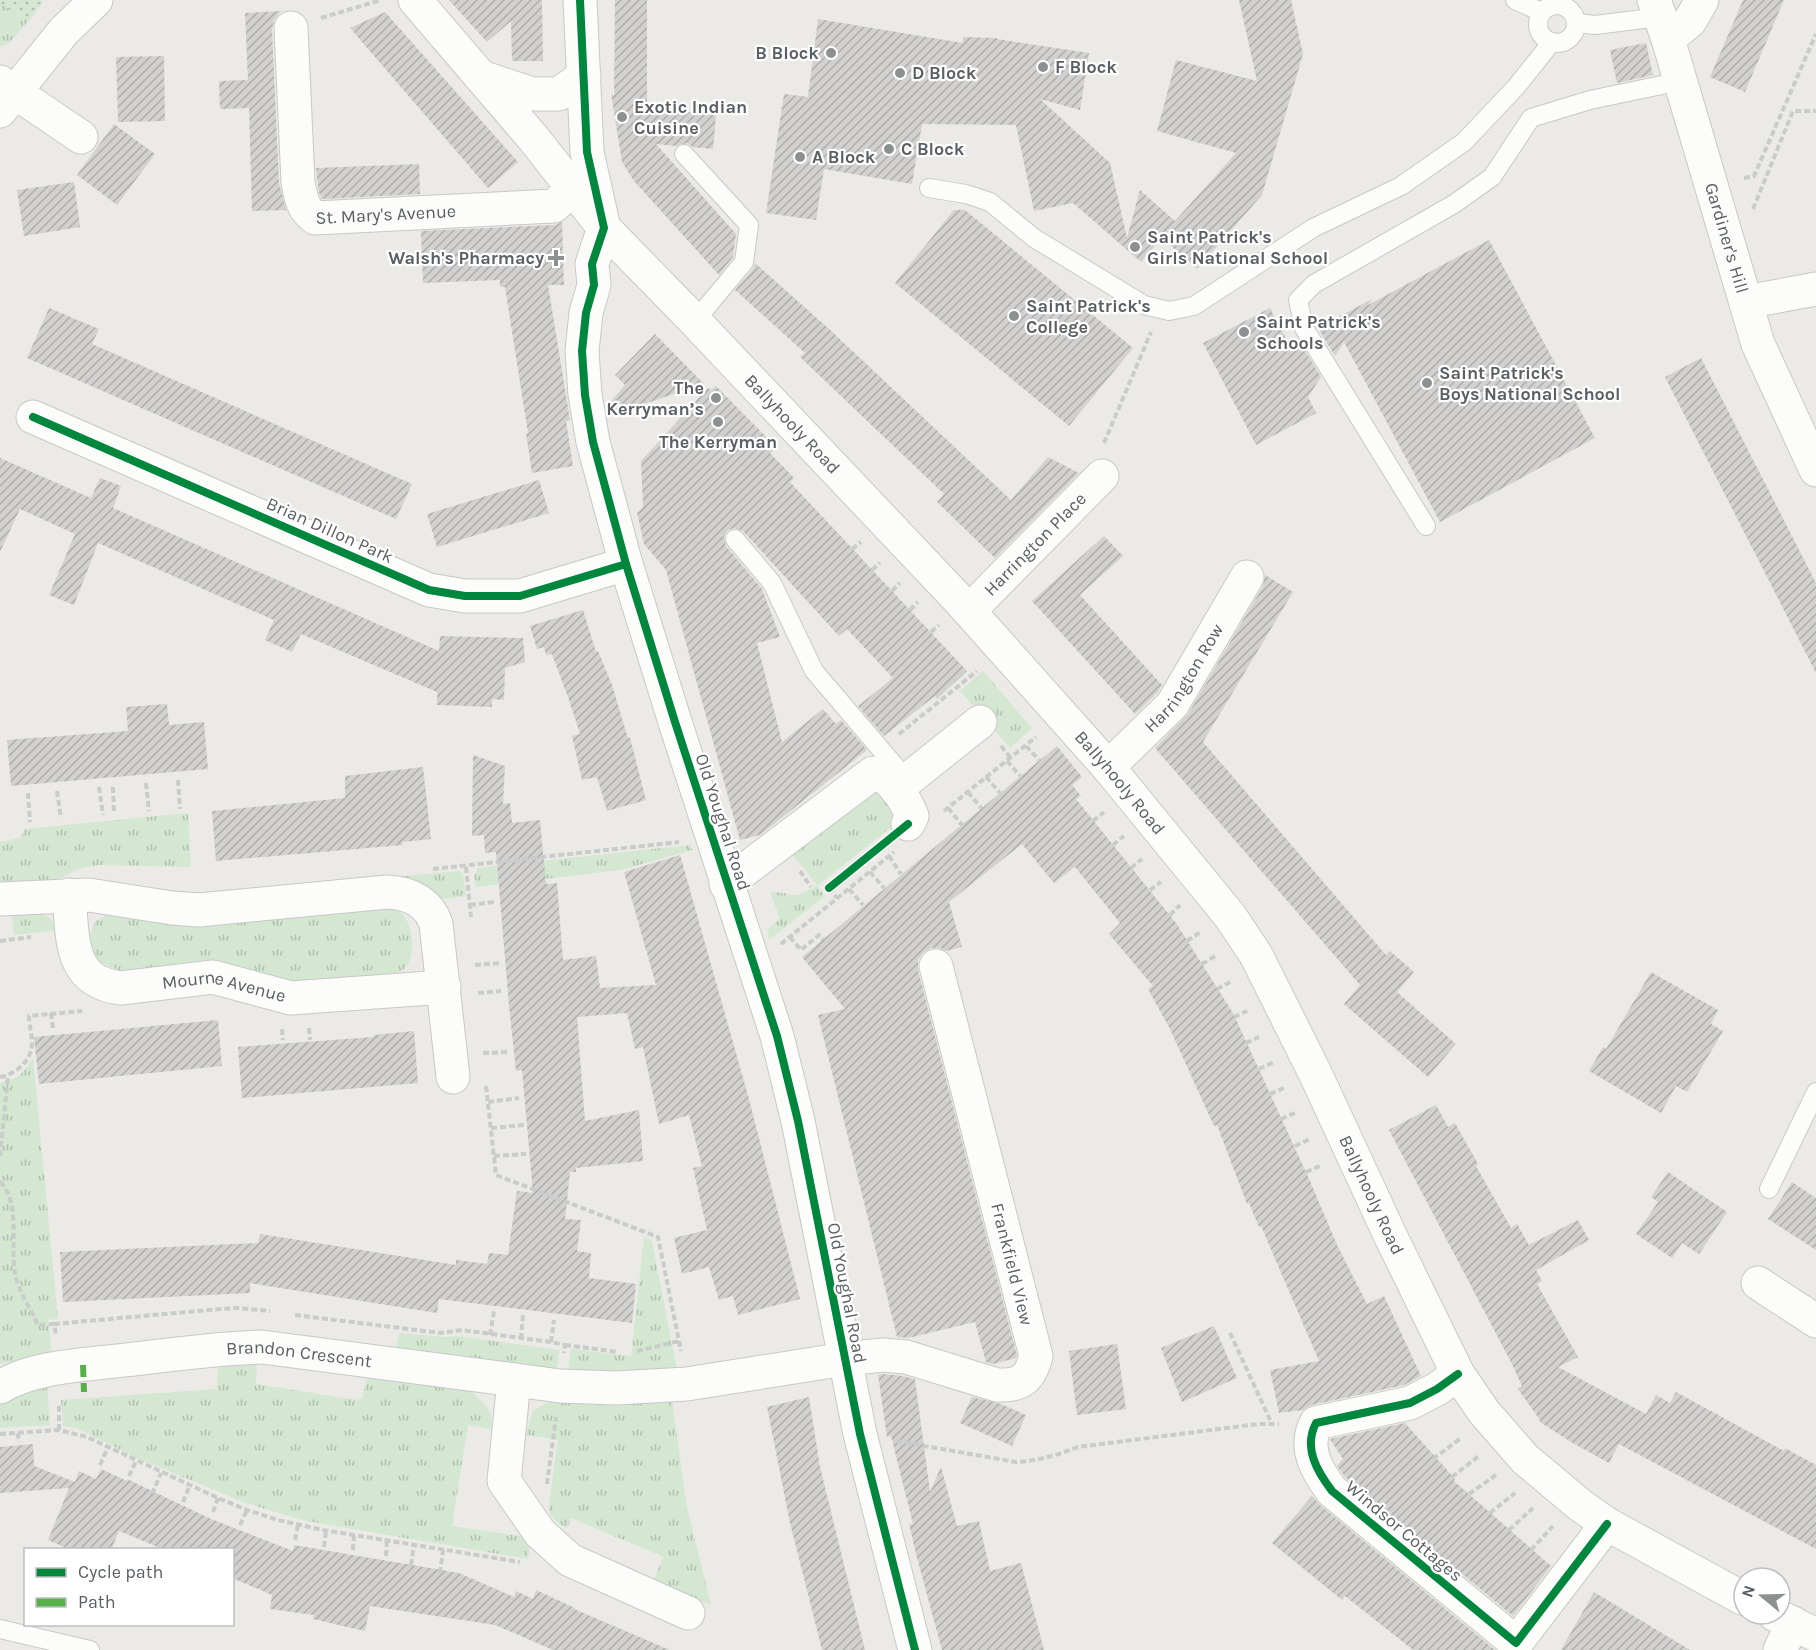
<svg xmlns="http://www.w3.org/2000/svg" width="1816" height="1650" font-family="Karla,sans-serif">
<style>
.grass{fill:url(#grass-tufts)}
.garden{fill:url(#garden-dots)}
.building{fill:url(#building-hatch)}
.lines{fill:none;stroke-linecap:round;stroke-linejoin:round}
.service-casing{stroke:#c8c8c8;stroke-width:20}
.minor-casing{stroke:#c8c8c8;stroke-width:35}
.tertiary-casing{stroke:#c8c8c8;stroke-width:35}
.secondary-casing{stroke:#c8c8c8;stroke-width:35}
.path{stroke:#c8ccca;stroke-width:4;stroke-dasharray:6 3;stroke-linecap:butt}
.service{stroke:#fcfcfb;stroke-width:18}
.minor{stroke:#fcfcfb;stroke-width:33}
.tertiary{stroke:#fcfcfb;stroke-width:33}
.secondary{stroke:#fcfcfb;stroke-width:33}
.quiet{stroke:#58b04a;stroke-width:6;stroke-dasharray:12 6;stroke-linecap:butt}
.cycleway-casing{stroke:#fff;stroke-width:11}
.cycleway{stroke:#00873e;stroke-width:8}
.poi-dot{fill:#8d9091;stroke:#fff;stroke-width:2}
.labels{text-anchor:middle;stroke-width:4.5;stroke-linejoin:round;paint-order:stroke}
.poi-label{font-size:18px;font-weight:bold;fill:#5b5f63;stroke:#fff;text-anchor:start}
.street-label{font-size:18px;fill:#5b5f63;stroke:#fff}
</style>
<defs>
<pattern id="grass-tufts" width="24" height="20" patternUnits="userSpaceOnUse" patternTransform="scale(1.5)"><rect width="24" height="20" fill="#d4e7d1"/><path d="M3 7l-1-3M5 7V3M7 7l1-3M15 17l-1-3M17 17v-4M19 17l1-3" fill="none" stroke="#afbead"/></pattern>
<pattern id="garden-dots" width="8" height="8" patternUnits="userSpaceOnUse" patternTransform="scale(1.5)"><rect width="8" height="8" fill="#d4e7d1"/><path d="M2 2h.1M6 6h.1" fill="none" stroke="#afbead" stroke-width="1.8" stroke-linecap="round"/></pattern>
<pattern id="building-hatch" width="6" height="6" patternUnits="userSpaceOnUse" patternTransform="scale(1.5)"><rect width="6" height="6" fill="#d2d1cf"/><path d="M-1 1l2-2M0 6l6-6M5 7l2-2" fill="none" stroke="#adadac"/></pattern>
</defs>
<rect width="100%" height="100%" fill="#ebeae6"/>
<g class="grass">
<polygon points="0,3 13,12 30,19 10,42 0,47"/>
<polygon points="983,671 1032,728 1010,748 960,691"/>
<path d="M873 783 899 813 895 824 817 886 825 896 769 940 768 929 780 919 770 892C795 892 791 902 817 885L787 848Z"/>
<polygon points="188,813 191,867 99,865 81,868 54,881 0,886 0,842 20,838 25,829"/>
<polygon points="690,845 692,850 621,870 476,887 474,876 478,868"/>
<polygon points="459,871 463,874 466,896 443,899 430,888 418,882 393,877"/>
<path d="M11 907C33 911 47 908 57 930L14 935Z"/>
<path d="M388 907C394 909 400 911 404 916 412 926 414 947 410 959 408 967 401 972 394 975L290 988 123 972 96 960 89 946 90 935 95 922 109 913 168 924 183 925Z"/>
<path d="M33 1058 58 1319 48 1320 52 1353 0 1364V1083C19 1078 22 1075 33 1058Z"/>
<polygon points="644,1237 652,1241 677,1370 568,1373 571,1349 631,1356"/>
<polygon points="399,1333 445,1337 457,1336 559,1350 557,1371 396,1350"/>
<path d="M218 1362H257L256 1384 357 1400 362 1398 368 1374 472 1391 488 1408 492 1419 491 1429 468 1425 452 1526 520 1536C531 1542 529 1548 528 1559L301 1520 243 1502 135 1457 77 1428 63 1426 61 1400 217 1389Z"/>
<polygon points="47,1386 50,1425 0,1428 0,1404 12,1396"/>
<path d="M553 1400 595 1405 672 1401 687 1508 711 1605 653 1581 664 1557 571 1518 567 1528C555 1522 549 1518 549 1504L558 1440 526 1435 533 1410Z"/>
</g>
<polygon class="garden" points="0,0 41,0 43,2 30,19 13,12 0,3"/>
<g class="building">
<polygon points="449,0 542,0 543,61 512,61 511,21 487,42"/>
<polygon points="615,0 647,0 647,108 716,115 713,149 693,147 687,143 676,146 656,144 736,234 733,257 719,275 634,181 622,162 611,93 614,96"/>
<polygon points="1239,0 1291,0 1303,54 1262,195 1197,269 1162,238 1141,262 1073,203 1034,211 1016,125 922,124 912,184 824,169 816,220 766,213 784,94 808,97 818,19 963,43 963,37 997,38 997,39 1089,53 1080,110 1040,99 1110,163 1127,238 1140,190 1175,221 1236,153 1157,131 1176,60 1257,81"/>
<polygon points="1743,0 1784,0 1745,92 1710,77"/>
<polygon points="281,11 274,20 272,29 279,183 286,210 252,211 249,108 220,109 219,81 248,80 245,13"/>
<polygon points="385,12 518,162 488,188 350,28"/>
<polygon points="1646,43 1653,75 1617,83 1610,50"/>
<polygon points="164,56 165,121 118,122 116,57"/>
<polygon points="114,124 155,154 117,205 77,175"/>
<polygon points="419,164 420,194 322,199 319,193 316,168"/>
<polygon points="74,182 80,227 24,236 17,190"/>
<polygon points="954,210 965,210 1133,348 1069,426 895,283"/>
<polygon points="562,222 564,285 548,285 570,420 566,421 573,466 532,473 526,433 528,433 505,287 500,287 500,280 423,283 421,231 555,225"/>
<polygon points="1489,240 1595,438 1440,522 1344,342 1335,356 1318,328 1372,299 1368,305"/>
<polygon points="755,263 828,328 1011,500 1048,457 1079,473 995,558 937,502 944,494 800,357 805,353 735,290 753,269"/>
<polygon points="49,308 99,329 92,344 412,484 396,519 27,358"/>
<polygon points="1270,308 1289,344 1298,339 1321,377 1308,397 1316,413 1256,445 1203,343"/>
<polygon points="655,334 704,384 608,416 606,407 625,385 615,375"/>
<polygon points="1701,358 1816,583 1816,673 1665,377"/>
<polygon points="716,386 776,447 770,453 794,478 790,482 967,671 937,699 935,696 884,736 858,706 893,678 847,629 839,636 743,531 734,528 728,530 724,536 726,546 762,589 780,637 757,643 782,742 823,709 836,724 841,720 867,750 760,835 740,840 666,570 644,544 637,513 643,507 641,461 708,388 711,390"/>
<polygon points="0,458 91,498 100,478 121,486 113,508 439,651 440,636 523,638 525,662 505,668 504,700 492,699 492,707 437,705 437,692 301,634 292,652 265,640 274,620 98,543 74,605 49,595 75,534 20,509 0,552"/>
<polygon points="539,480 549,513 437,547 427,514"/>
<polygon points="1104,536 1123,556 1080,595 1162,685 1157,693 1135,714 1032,601"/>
<polygon points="1265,575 1293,592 1203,742 1386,955 1390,951 1414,972 1397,992 1456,1044 1428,1077 1344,1004 1360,985 1155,748 1188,714 1263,586"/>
<polygon points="583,610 596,652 598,651 612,685 628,738 630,738 646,800 607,811 597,777 582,780 572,736 580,734 569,700 552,654 546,655 544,647 537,649 530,626"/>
<polygon points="167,704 169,725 204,722 208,769 11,786 7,740 128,731 126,707"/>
<polygon points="1057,746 1082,777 1072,785 1081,796 1076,799 1176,923 1233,1013 1310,1181 1337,1245 1367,1304 1384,1296 1421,1376 1404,1385 1312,1405 1303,1410 1279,1413 1270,1370 1319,1361 1261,1226 1259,1227 1249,1203 1247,1204 1217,1125 1214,1126 1170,1029 1148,989 1153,986 1109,934 1120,923 1075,867 1054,883 1022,844 949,902 962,947 946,951 940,948 931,948 923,953 918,960 918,970 1017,1356 1016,1358 993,1364 986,1362 975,1322 908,1338 897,1337 818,1015 845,1009 802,957"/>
<polygon points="473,755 505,766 503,804 510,803 512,823 540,820 546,884 557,883 563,960 596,956 600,988 656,985 624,872 680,855 749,1099 800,1299 738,1315 733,1296 719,1300 709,1267 682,1274 674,1238 707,1230 693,1168 702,1166 689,1115 659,1124 643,1047 635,1049 627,1013 577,1017 585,1121 639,1110 643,1161 576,1168 576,1172 570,1172 565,1219 581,1220 577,1251 591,1253 589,1278 636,1284 632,1323 439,1299 437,1313 250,1283 250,1293 63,1302 60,1252 258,1243 260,1234 456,1265 456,1260 487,1264 489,1253 508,1255 517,1191 533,1193 522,1070 516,1071 509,1005 496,852 485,853 484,835 472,836"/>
<polygon points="423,767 431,839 402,842 403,845 216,861 212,811 345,798 345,776"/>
<polygon points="1651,972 1718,1010 1711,1024 1723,1031 1687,1092 1676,1086 1661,1113 1589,1071 1603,1047 1606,1049"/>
<polygon points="218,1020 222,1066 39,1084 34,1037"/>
<polygon points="414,1031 418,1083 242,1098 238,1047 374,1037 374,1035"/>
<polygon points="1436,1105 1448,1127 1455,1123 1478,1164 1476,1166 1511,1228 1517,1224 1529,1245 1578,1220 1589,1240 1536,1270 1542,1281 1537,1284 1578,1357 1558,1367 1646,1414 1656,1395 1670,1403 1676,1392 1784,1451 1785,1448 1816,1465 1816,1549 1619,1444 1609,1463 1571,1442 1540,1422 1540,1420 1518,1389 1522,1386 1512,1364 1389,1130"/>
<polygon points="1668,1172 1727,1212 1699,1254 1682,1243 1672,1258 1636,1234 1658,1202 1651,1197"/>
<polygon points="1792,1182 1816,1198 1816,1250 1768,1219"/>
<polygon points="1214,1326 1237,1378 1182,1402 1161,1348"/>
<polygon points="1117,1344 1126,1409 1077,1415 1069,1351"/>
<polygon points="884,1374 902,1376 915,1379 930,1492 941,1467 957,1526 979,1521 990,1571 1021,1563 1044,1650 942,1650 917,1558 909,1524 913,1524 891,1436 887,1437 878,1375"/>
<polygon points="809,1397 820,1467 865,1650 822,1650 790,1523 767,1407"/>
<polygon points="972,1397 1001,1404 1026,1415 1012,1446 960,1423"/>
<polygon points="1405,1423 1455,1479 1454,1481 1551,1566 1513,1616 1346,1478 1337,1466 1343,1459 1330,1439"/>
<polygon points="33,1444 34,1466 75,1482 79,1471 96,1479 101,1469 127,1481 127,1479 211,1519 293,1551 294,1545 459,1573 514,1597 516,1591 533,1599 536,1590 575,1608 574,1609 670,1650 553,1650 495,1625 370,1606 365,1631 313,1619 314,1615 270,1609 272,1595 232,1578 232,1550 165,1550 119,1531 111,1550 71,1550 48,1540 69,1488 0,1493 0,1447"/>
<polygon points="1312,1496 1320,1505 1495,1650 1413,1650 1345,1596 1342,1600 1272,1543"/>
<polygon points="1594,1592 1690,1650 1561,1650"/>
</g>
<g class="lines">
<g class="service-casing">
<g id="service">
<polyline points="1515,0 1541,12"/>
<circle cx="1557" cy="24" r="19"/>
<polyline points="1577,23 1595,25 1660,17"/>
<polyline points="684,154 749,225 744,262 695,321"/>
<polyline points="929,188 966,194 990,202 1034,238 1144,305 1169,311 1194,306 1313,228 1401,186 1464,142 1516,87 1552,42"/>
<polyline points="1426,526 1304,328 1298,300 1314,284 1454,204 1492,177 1531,118 1590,100 1681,81"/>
<polyline points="735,539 772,583 814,671 907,780"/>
<polyline points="1769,1189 1816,1092"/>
<polyline points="0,1629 90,1650"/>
</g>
</g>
<g class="minor-casing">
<g id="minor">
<path id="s1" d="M1654 0 1668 39 1758 344 1816 470"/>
<path id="s2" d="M291 28 298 182C301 198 302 208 315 218L554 206 573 189"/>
<polyline points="1668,39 1690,21 1702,0"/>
<polyline points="0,82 81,137"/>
<polyline points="1746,302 1816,289"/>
<polyline points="33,417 429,590 465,596 520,596 626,564"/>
<path id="s3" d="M969 611 1102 476"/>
<path id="s4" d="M1108 767 1172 705 1247 577"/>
<polyline points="896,789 980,722"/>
<path d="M726 884 873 773C892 776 905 799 912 816L908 824"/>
<path id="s5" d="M69 895C73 937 68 982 121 988L213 977 291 998 444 987"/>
<path d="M0 899 89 895 172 908 199 910 387 892C409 893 429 902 436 924L453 1077"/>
<polyline points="1758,1283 1816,1321"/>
<path d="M1458 1374 1437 1389 1410 1403 1316 1423C1303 1448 1317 1471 1332 1491L1516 1643 1607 1524"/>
<polyline points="514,1380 504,1481 540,1533 570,1560 688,1613"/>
<path id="s6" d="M0 1387C34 1366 85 1365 125 1360 171 1355 216 1348 262 1347L560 1386 616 1388 687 1384 845 1359 883 1355 906 1357 997 1385C1021 1386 1030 1379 1036 1356L936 966"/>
<polyline points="1780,1650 1793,1623"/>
</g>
</g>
<g class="tertiary-casing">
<g id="tertiary">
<polyline points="580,0 587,152 604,228 592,264 594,285 586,313 582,351 585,395 593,442 626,564 675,722 777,1036 798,1121 860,1434 915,1650"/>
<polyline points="481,77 532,94 559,94 584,76"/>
<polyline points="0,111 63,32 96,0"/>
</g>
</g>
<g class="secondary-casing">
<g id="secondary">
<path id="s7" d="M415 0 534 139 604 228 689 315 960 601 1108 767 1230 916 1256 955 1315 1073 1390 1235 1458 1374 1484 1412 1525 1459 1580 1505 1607 1524 1744 1599"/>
<polyline points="1774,1614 1816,1635"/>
</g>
</g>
<g class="path">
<polyline points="321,18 381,0"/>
<polyline points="1744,178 1754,176 1816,34"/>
<polyline points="1753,209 1793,111 1816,111"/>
<polyline points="1104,443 1151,332"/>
<polyline points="852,549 861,542"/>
<polyline points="872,570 880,563"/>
<polyline points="892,591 900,583"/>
<polyline points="910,610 918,602"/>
<polyline points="931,632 939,625"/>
<polyline points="899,734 977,671"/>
<polyline points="1001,746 1010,757"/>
<polyline points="1026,746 1039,760"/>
<polyline points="1007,761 1020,776"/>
<polyline points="986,777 1000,793"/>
<polyline points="178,780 180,809"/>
<polyline points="146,783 149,811"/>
<polyline points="99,787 103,815"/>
<polyline points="113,787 114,814"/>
<polyline points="57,791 61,818"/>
<polyline points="968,792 982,809"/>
<polyline points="28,793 30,822"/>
<polyline points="948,808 962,825"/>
<polyline points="944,811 1036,737"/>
<polyline points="1093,821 1104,812"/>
<polyline points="1113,845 1124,836"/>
<polyline points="889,856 901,874"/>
<polyline points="466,867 471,917"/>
<polyline points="1131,868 1142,859"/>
<polyline points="433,869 679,842"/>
<polyline points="800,871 811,887"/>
<polyline points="870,872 884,888"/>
<polyline points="829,888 837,898"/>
<polyline points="849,889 863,905"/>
<polyline points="1150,890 1161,882"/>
<polyline points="470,905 494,902"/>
<polyline points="1170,915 1180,905"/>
<polyline points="790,937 801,950 819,935 823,940"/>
<polyline points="0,941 31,937"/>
<polyline points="1187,941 1202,931"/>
<polyline points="781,944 894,852"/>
<polyline points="1202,964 1217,955"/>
<polyline points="475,965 501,963"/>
<polyline points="1217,989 1232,981"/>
<polyline points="478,993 501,991"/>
<polyline points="51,1013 53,1029"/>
<polyline points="1234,1017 1247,1011"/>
<polyline points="309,1028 310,1040"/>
<polyline points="282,1029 283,1040"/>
<polyline points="1246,1043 1259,1037"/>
<polyline points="483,1053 508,1052"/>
<polyline points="1259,1069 1274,1062"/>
<path d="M0 1077C13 1075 28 1064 31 1050 34 1041 29 1026 29 1016L82 1011"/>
<polyline points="486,1086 496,1175 658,1237 681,1351"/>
<polyline points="1270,1094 1286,1087"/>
<polyline points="488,1102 519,1098"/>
<polyline points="1281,1119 1297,1112"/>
<polyline points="491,1128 524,1125"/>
<polyline points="1295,1146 1310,1139"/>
<polyline points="0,1156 8,1076"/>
<polyline points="494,1156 526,1154"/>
<polyline points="1306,1172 1322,1165"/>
<path d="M0 1182C21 1201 10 1246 15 1273 18 1291 31 1309 38 1325L54 1324 56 1335"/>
<polyline points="295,1315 441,1333 462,1330 551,1342 565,1345 564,1353"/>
<polyline points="54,1324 220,1309 238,1308 270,1311"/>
<polyline points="1230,1333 1272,1424"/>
<polyline points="490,1335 494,1311"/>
<polyline points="521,1339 523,1315"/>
<polyline points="551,1342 554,1320"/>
<polyline points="565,1345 618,1352"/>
<polyline points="637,1351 679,1341"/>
<polyline points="59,1430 59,1403"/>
<polyline points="17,1433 20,1442"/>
<polyline points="0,1434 59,1430 87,1437 218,1498 247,1510 278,1520 323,1530 520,1562"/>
<path d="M896 1441 1016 1462C1037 1461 1058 1455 1078 1447L1258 1424H1279"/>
<polyline points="1433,1459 1461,1438"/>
<polyline points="100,1465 108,1447"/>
<polyline points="129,1476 136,1461"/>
<polyline points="1452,1477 1480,1455"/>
<polyline points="547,1484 556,1417"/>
<polyline points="152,1494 161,1473"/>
<polyline points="1469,1494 1496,1475"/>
<polyline points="183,1502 190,1485"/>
<polyline points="213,1512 218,1498"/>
<polyline points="1490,1513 1515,1493"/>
<polyline points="240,1525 247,1510"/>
<polyline points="1509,1530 1533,1508"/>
<polyline points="295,1540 298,1525"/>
<polyline points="324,1547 326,1531"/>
<polyline points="353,1550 354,1536"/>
<polyline points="1531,1550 1553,1526"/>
<polyline points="386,1556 387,1541"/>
<polyline points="411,1565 414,1545"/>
<polyline points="440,1573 443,1550"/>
</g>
<use href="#service" class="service"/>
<use href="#minor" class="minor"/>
<use href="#tertiary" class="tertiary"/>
<use href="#secondary" class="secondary"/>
<polyline class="quiet" points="83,1365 84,1392"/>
<g class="cycleway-casing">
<g id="cycleway">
<polyline points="580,0 587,152 604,228 592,264 594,285 586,313 582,351 585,395 593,442 626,564 675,722 777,1036 798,1121 860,1434 915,1650"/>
<polyline points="33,417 429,590 465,596 520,596 626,564"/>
<polyline points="829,888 908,824"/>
<path d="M1458 1374 1437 1389 1410 1403 1316 1423C1303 1448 1317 1471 1332 1491L1516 1643 1607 1524"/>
</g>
</g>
<use href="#cycleway" class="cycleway"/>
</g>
<g class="poi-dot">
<circle cx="831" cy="53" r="6"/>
<circle cx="1043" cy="67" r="6"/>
<circle cx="900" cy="73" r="6"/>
<circle cx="622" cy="117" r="6"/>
<circle cx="889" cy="149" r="6"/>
<circle cx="800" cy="157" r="6"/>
<circle cx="1135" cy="247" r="6"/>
<path d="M553 249h6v6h6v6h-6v6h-6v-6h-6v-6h6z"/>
<circle cx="1014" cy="316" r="6"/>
<circle cx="1244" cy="332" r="6"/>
<circle cx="1427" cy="383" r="6"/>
<circle cx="716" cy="398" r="6"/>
<circle cx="718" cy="422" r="6"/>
</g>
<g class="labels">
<g class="poi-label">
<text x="819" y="59" text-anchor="end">B Block</text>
<text x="1055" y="73">F Block</text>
<text x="912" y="79">D Block</text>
<text x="634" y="113">Exotic Indian<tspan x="634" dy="21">Cuisine</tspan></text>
<text x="901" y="155">C Block</text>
<text x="812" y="163">A Block</text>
<text x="1147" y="243">Saint Patrick's<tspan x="1147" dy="21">Girls National School</tspan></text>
<text x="544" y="264" text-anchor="end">Walsh's Pharmacy</text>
<text x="1026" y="312">Saint Patrick's<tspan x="1026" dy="21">College</tspan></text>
<text x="1256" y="328">Saint Patrick's<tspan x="1256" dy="21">Schools</tspan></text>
<text x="1439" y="379">Saint Patrick's<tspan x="1439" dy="21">Boys National School</tspan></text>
<text x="704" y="394" text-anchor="end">The<tspan x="704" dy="21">Kerryman’s</tspan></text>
<text x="718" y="448" text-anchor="middle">The Kerryman</text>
</g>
<g class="street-label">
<text dy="6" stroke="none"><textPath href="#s2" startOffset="266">St. Mary's Avenue</textPath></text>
<text dy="6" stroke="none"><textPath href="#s1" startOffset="249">Gardiner's Hill</textPath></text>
<text dy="6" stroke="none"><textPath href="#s7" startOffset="568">Ballyhooly Road</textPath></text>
<text transform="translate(330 530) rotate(24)" y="6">Brian Dillon Park</text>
<text dy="6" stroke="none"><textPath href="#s3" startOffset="94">Harrington Place</textPath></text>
<text dy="6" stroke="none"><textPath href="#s4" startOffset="118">Harrington Row</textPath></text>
<text dy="6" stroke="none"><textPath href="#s7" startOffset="1054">Ballyhooly Road</textPath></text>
<text transform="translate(723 822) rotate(72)" y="6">Old Youghal Road</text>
<text dy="6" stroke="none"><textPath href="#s5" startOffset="224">Mourne Avenue</textPath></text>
<text dy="6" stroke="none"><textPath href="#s7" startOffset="1540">Ballyhooly Road</textPath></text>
<text transform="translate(1012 1264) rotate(76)" y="6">Frankfield View</text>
<text transform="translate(847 1293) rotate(79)" y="6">Old Youghal Road</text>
<text dy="6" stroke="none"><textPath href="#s6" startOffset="304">Brandon Crescent</textPath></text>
<text transform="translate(1404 1531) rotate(40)" y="6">Windsor Cottages</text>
</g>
</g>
<rect x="24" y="1548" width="210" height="78" fill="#ffffff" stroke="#bdbfc1" stroke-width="1.5"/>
<rect x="36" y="1568" width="30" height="9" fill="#00873e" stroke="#bdbfc1" stroke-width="1.5"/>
<text x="78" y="1578" font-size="18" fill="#5b5f63">Cycle path</text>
<rect x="36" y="1598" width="30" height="9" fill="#58b04a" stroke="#bdbfc1" stroke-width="1.5"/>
<text x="78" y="1608" font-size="18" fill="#5b5f63">Path</text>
<g transform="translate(1762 1596) rotate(289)"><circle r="28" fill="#ffffff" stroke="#bdbfc1" stroke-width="1.5"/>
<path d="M0-4.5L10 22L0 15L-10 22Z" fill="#8d9091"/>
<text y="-9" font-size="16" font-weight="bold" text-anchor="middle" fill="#5b5f63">N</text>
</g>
</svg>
